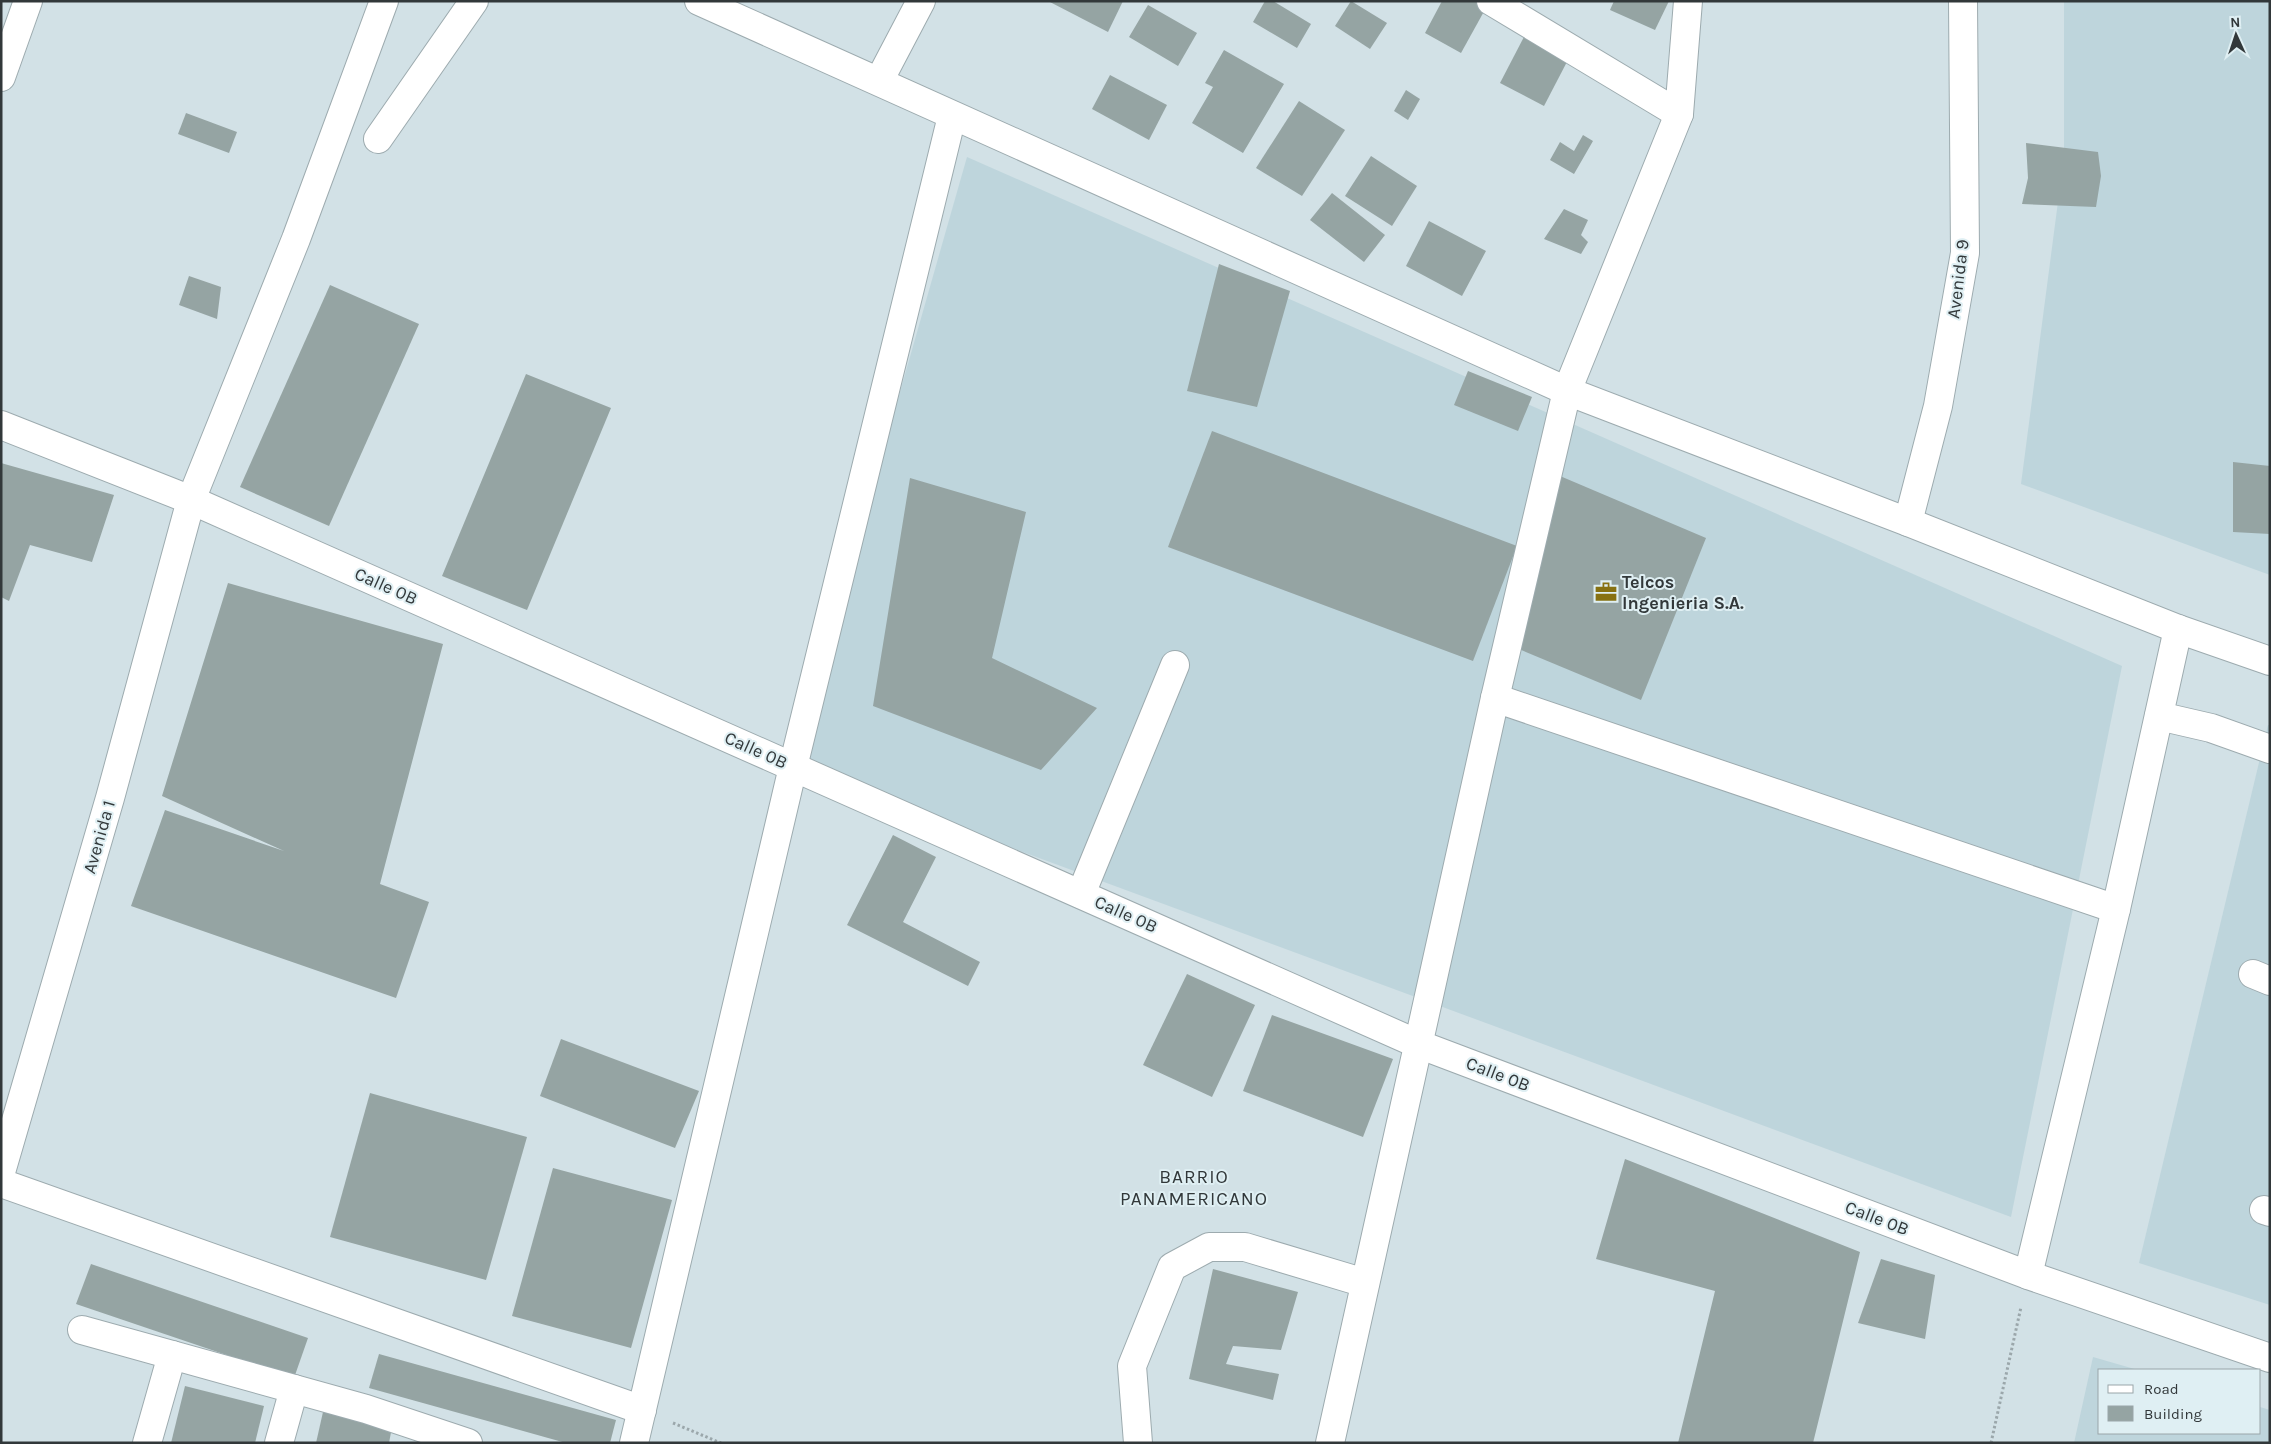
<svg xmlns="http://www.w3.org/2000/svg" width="2271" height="1444" font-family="Karla,sans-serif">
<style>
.built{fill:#bed5dc}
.building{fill:#95a4a3}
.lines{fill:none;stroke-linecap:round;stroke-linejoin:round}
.minor-casing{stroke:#9dabaf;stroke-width:30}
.path{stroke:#9ba7ab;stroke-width:3;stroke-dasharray:2.5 2.5;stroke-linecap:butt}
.minor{stroke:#fff;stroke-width:28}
.labels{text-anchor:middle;stroke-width:4;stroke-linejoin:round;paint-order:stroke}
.street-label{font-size:18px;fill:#32383a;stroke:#dfeff3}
.poi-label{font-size:18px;font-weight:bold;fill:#32383a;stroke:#dfeff3;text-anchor:start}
.neighbourhood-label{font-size:19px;letter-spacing:1px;fill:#32383a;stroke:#dfeff3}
</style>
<rect width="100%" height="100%" fill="#d2e1e6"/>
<g class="built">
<polygon points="2064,1 2270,1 2270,575 2021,484 2064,156"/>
<polygon points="967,157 2122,666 2011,1217 793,767"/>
<polygon points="2268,725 2270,725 2270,1305 2139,1263"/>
<polygon points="2093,1357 2138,1370 2100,1370 2100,1433 2260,1433 2260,1407 2270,1410 2270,1443 2074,1443"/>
</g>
<g class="building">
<polygon points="1048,1 1123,1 1108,32"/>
<polygon points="1265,1 1273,1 1311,24 1297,48 1253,22"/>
<polygon points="1351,1 1387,23 1370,49 1335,26"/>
<polygon points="1442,1 1478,1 1487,6 1461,53 1425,33"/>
<polygon points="1614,1 1669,1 1655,30 1610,10"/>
<polygon points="1148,5 1197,33 1178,66 1129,37"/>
<polygon points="1526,33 1570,56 1544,106 1500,83"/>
<polygon points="1224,50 1284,84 1243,153 1192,123 1213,87 1205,83"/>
<polygon points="1110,75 1167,105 1149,140 1092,109"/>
<polygon points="1406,90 1420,99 1408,120 1394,111"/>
<polygon points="1299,101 1345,130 1302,196 1256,168"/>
<polygon points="186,113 237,132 229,153 178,134"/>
<polygon points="1583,135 1593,141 1574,174 1550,160 1560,142 1574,151"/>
<polygon points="2026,143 2098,152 2101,176 2096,207 2022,204 2028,178"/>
<polygon points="1371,156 1417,186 1392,226 1345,196"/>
<polygon points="1332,193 1385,235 1364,262 1310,220"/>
<polygon points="1564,209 1588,220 1581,235 1588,242 1581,254 1544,239"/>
<polygon points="1429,221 1486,251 1462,296 1406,266"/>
<polygon points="1219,264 1290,291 1257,407 1187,391"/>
<polygon points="189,276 221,287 217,319 179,305"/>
<polygon points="330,285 419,324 329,526 240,487"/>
<polygon points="1468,371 1532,397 1518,431 1454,405"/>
<polygon points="526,374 611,408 527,610 442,576"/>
<polygon points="1212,431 1517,546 1473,661 1168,547"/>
<polygon points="2233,462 2270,466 2270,534 2233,532"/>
<polygon points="1,463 114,495 92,562 30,545 9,601 1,597"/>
<polygon points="1560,476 1706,538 1641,700 1514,647"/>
<polygon points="910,478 1026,512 992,658 1097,708 1041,770 873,706"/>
<polygon points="228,583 443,644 380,884 429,902 396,998 131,906 165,810 284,851 162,796"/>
<polygon points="893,835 936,857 903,922 980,962 968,986 847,925"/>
<polygon points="1187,974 1255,1005 1212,1097 1143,1065"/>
<polygon points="1272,1015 1393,1059 1363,1137 1243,1091"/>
<polygon points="561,1039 699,1091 675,1148 540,1096"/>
<polygon points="370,1093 527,1137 486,1280 330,1237"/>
<polygon points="1625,1159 1860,1252 1813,1443 1678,1443 1715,1291 1596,1259"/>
<polygon points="553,1168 672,1200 631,1348 512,1316"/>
<polygon points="1881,1259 1935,1275 1925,1339 1858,1323"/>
<polygon points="91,1264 308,1338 294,1378 76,1304"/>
<polygon points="1213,1269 1298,1292 1281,1350 1233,1346 1226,1364 1279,1374 1273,1400 1189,1379"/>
<polygon points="379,1354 616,1420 610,1443 566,1443 369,1388"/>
<polygon points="185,1386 264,1406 255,1443 171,1443"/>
<polygon points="323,1412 392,1427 389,1443 316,1443"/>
</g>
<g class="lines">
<g class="minor-casing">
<g id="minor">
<polyline points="699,1 1567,391 1908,522 2178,629 2270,661"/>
<polyline points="1491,1 1679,114"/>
<polyline points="1,77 28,1"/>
<polyline points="879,81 921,1"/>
<polyline points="378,139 474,1"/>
<polyline points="1,425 191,500 1418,1044 2028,1275 2270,1358"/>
<polyline points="1908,522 1938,406 1965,253 1963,1"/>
<polyline points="1495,698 2116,909"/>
<polyline points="2159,716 2211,728 2270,749"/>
<polyline points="1081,894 1175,665"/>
<polyline points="2253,974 2270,981"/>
<polyline points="1,1172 110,798 191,500 296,239 384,1"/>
<polyline points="1,1183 642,1410"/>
<polyline points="2264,1210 2270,1212"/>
<polyline points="2028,1275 2116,909 2178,629"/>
<polyline points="82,1330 366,1409 468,1443"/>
<polyline points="147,1443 172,1355"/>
<polyline points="279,1443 294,1389"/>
<polyline points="634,1443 793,767 952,116"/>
<polyline points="1138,1443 1132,1366 1172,1267 1209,1247 1245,1247 1365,1283"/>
<polyline points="1330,1443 1495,698 1567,391 1679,114 1688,1"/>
</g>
</g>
<g class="path">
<polyline points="673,1423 721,1443"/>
<polyline points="1991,1443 2021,1307"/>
</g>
<use href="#minor" class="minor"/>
</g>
<defs>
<g id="office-bare" transform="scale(1.725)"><path d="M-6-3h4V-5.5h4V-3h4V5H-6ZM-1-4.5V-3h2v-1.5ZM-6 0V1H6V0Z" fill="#877112" stroke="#dfeff3" stroke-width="2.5" paint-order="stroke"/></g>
</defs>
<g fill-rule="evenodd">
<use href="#office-bare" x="1606" y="592"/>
</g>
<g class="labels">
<g class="street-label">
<text transform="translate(1958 279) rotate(-83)" y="6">Avenida 9</text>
<text transform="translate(386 586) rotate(24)" y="6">Calle 0B</text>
<text transform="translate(756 750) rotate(24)" y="6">Calle 0B</text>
<text transform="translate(99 837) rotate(-74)" y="6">Avenida 1</text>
<text transform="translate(1126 914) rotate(24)" y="6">Calle 0B</text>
<text transform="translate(1498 1074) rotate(21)" y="6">Calle 0B</text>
<text transform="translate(1877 1218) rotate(21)" y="6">Calle 0B</text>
</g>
<g class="poi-label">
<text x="1622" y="588">Telcos<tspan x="1622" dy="21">Ingenieria S.A.</tspan></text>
</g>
<g class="neighbourhood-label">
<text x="1194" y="1183">BARRIO<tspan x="1194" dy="22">PANAMERICANO</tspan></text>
</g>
</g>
<rect width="2271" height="1444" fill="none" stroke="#32383a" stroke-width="5"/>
<rect x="2098" y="1369" width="162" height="65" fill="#dfeff3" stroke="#9aa6a9"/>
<rect x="2108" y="1385" width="25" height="8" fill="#ffffff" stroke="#9aa6a9"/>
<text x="2144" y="1394" font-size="15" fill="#32383a">Road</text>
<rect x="2108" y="1406" width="25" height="15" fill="#95a4a3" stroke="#9aa6a9"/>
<text x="2144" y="1419" font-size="15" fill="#32383a">Building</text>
<g transform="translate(2236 35) rotate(357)" stroke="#dfeff3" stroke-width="4" paint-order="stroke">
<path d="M0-4L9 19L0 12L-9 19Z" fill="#32383a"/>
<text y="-8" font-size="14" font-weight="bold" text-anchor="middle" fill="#32383a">N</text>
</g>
</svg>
